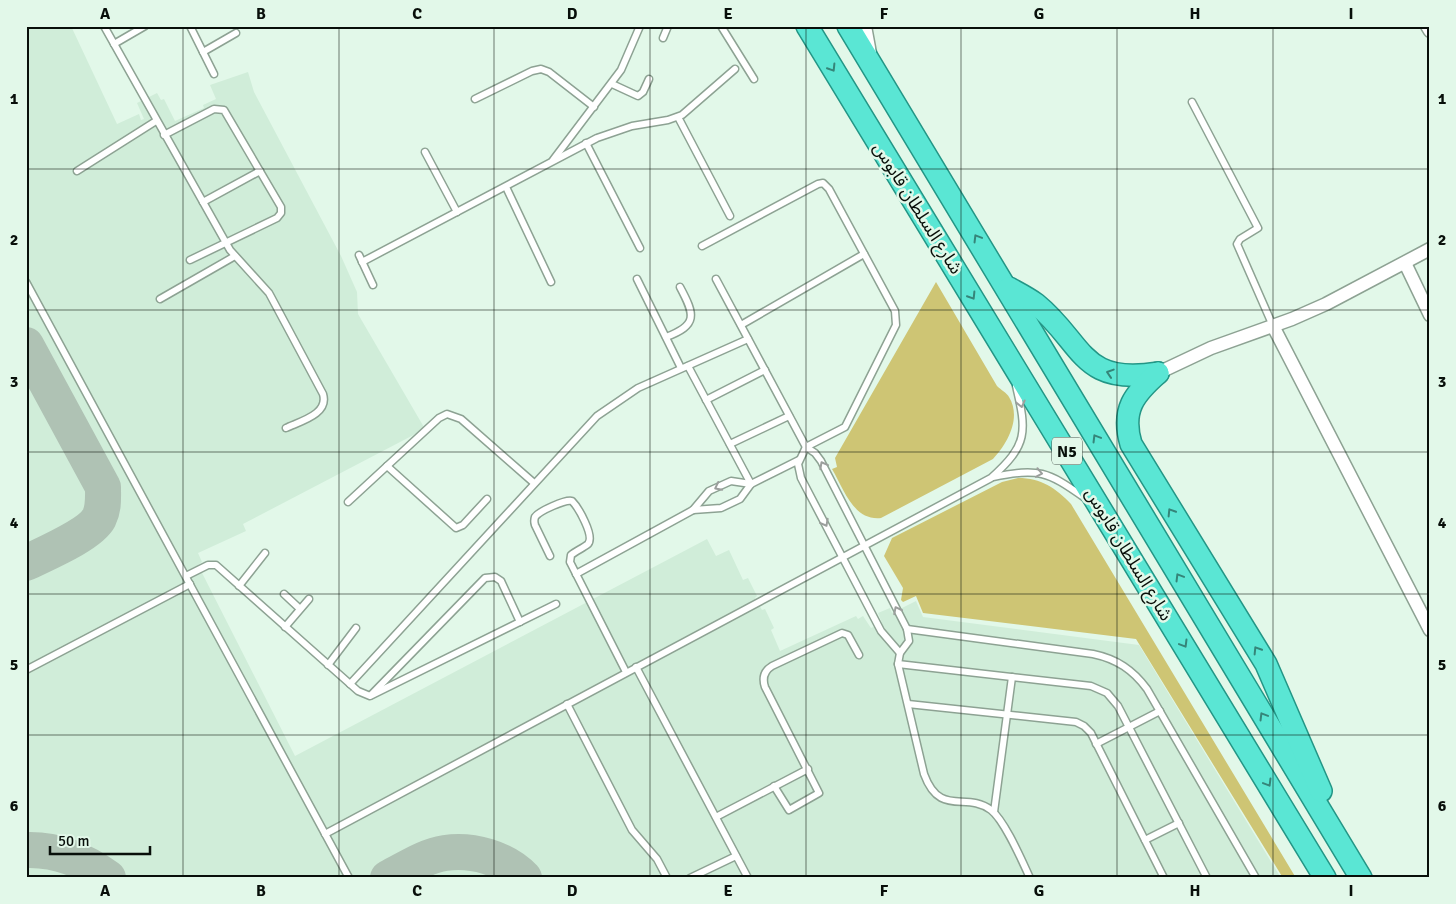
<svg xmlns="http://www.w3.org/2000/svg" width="1456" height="904" font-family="Signika,'Noto Sans Arabic',sans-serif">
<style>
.built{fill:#d0edd9}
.green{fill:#cec574}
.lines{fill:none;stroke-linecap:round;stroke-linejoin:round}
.taxiway{stroke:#afc2b4;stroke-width:36}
.service-casing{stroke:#8da293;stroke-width:9}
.minor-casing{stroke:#8da293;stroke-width:15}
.trunk-casing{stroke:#239686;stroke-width:24}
.service{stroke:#fff;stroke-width:6}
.minor{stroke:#fff;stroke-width:12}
.trunk{stroke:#5ae6d4;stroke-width:21}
.oneway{stroke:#358579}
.oneway2{stroke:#9c9f9d}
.grid{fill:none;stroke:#080f0a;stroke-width:1;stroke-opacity:0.55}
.labels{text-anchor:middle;stroke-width:5;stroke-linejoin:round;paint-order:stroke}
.shield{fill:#e2f8e9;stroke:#49554d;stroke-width:1}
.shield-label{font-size:16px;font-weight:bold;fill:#080f0a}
.street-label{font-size:18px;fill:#080f0a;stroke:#e2f8e9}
.neatline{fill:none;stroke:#080f0a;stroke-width:2}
.grid-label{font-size:16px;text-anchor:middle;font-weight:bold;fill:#080f0a}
</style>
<rect width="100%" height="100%" fill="#e2f8e9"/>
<polygon class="built" points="26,26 71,26 117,124 139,114 141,120 144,119 137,103 157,93 161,100 164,99 175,121 204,108 203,105 216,99 210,85 248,72 254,92 341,256 357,292 358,314 425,429 243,524 246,531 198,553 202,562 198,565 295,756 707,539 716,556 729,550 743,580 748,578 757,596 755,598 762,610 765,609 774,628 771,630 780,651 856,616 858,619 863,616 871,628 882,623 878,613 890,608 892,613 916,601 923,617 1139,645 1281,878 26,878"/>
<g class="green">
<path d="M936 282 997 386C1001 390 1007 393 1009 397 1022 418 1007 444 993 459L881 518C853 521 844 489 832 469L837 467 835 458Z"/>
<path d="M1018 478C1041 478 1056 488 1071 504L1296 878H1283L1136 639 923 613 916 596 903 602 901 600 903 588 884 556 892 538 1002 482Z"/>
</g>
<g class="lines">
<g class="taxiway">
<path d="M26 345 103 487C103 498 104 508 99 518 90 535 44 554 26 563"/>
<path d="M26 850C57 849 84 860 108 878"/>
<path d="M388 878C406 869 425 856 445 853 472 849 505 858 524 878"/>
</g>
<g class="service-casing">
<g id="service">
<path d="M104 26 230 250 269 293 323 394C329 414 301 421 286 428"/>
<polyline points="190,26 214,74"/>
<polyline points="721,26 754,79"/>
<polyline points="663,38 668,26"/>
<polyline points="114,44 145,26"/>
<polyline points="203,52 236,33"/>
<polyline points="612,84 638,96 643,92 649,79"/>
<polyline points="475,99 532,71 541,69 549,72 594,107"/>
<polyline points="1192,102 1258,228 1240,239 1237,244 1273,326"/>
<polyline points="678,117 730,216"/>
<polyline points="164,135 214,109 224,110 281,207 281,213 277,218 190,260"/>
<polyline points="586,143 640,248"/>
<polyline points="425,152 457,212"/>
<polyline points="553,160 621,70 640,26"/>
<polyline points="77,171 156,121"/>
<polyline points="506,187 551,282"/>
<polyline points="203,202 260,171"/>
<polyline points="702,246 818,184 823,183 829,189 895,311 896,325 845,427 806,447 798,464 801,478 881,631 900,653"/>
<polyline points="359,255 373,285"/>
<polyline points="362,262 597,138 632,126 668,120 682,115 735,69"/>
<polyline points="637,279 681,368"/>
<path d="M716 279 806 447 815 453 821 461 907 629 909 641 900 653 898 664 924 774C940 818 966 791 991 810 1005 821 1022 861 1030 878"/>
<polyline points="26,282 349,878"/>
<polyline points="160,299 235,256"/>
<polyline points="741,325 864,254"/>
<path d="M666 337C698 325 695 315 680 287"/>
<polyline points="688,366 751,484"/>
<polyline points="706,400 765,370"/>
<polyline points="730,444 789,416"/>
<polyline points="387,466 456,528 463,525 487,499"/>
<path d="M993 477C1039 468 1047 471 1085 498"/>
<polyline points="348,502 439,418 447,414 461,419 534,483"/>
<polyline points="693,510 721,508 740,499 751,484 799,460"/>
<path d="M550 556 535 525C534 522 534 520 535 517 539 511 566 499 572 501 578 507 595 536 588 544 583 548 576 551 571 555L570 562 626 672"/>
<polyline points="576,574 693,510 709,491 731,481 751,484"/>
<polyline points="186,576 208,565 216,565 358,691 370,696 556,604"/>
<polyline points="239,586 265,553"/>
<polyline points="284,594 300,609"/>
<polyline points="285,627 309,599"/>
<path d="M907 629 1093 654C1117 659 1133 670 1147 689L1256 878"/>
<polyline points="898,664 1091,686 1107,693 1118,706 1207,878"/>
<polyline points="328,665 356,628"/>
<polyline points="636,667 748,878"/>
<polyline points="26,670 190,584"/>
<polyline points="350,684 597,416 638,388 748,339"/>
<polyline points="371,695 485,578 495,577 501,581 520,622"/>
<polyline points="567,704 632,830 657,859 667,878"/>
<polyline points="908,704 1076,722 1084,726 1091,733 1164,878"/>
<polyline points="1096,744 1160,711"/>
<path d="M774 786 789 810 819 793 765 687C762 678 764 671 772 666L842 633 848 635 859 655"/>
<polyline points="994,812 1012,677"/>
<polyline points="716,817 808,769"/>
<path d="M325 834 991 478C1028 445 1027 432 1016 386"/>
<polyline points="1145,840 1179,823"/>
<polyline points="690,878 736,856"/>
</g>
</g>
<g class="minor-casing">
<g id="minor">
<polyline points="865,26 870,53"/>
<polyline points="1427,26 1430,31"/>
<polyline points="1405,263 1430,315"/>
<polyline points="1273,326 1430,630"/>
<polyline points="1158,373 1211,348 1292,319 1326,304 1430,249"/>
</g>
</g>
<g class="trunk-casing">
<g id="trunk">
<polyline points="807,26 1325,878"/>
<polyline points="848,26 1361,878"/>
<path d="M1009 288C1018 293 1028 298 1036 304 1084 343 1080 386 1158 373"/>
<path d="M1158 373C1134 394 1121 410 1131 444L1266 664 1321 791"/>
</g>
</g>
<use href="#service" class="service"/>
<use href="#minor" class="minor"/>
<use href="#trunk" class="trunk"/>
</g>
<defs><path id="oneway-chevron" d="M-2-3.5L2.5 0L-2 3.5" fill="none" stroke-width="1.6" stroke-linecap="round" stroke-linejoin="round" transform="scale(1.25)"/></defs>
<g class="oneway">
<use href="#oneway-chevron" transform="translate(832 68) rotate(58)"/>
<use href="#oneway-chevron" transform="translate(977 238) rotate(-121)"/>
<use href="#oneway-chevron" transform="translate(972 296) rotate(58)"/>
<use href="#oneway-chevron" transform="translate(1110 373) rotate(-162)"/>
<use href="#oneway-chevron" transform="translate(1096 438) rotate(-121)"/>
<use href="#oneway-chevron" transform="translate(1171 512) rotate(-122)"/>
<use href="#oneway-chevron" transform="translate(1179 577) rotate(-121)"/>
<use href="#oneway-chevron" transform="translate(1184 644) rotate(59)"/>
<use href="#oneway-chevron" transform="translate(1257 650) rotate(-122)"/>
<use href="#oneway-chevron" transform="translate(1263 716) rotate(-121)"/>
<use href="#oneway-chevron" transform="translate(1268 783) rotate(59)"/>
</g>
<g class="oneway2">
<use href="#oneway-chevron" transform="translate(1021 404) rotate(76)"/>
<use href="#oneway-chevron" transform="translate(823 465) rotate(-118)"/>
<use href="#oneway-chevron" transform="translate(1039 473) rotate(11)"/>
<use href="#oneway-chevron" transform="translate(718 487) rotate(153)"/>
<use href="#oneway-chevron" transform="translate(825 523) rotate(62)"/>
<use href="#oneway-chevron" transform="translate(897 610) rotate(-117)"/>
</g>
<path class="grid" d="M183 26V878M339 26V878M494 26V878M650 26V878M806 26V878M961 26V878M1117 26V878M1273 26V878M26 169H1430M26 310H1430M26 452H1430M26 594H1430M26 735H1430"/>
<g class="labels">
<rect class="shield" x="1052" y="437.5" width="30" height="27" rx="4"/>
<g class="shield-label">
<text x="1067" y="457">N5</text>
</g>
<g class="street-label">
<text transform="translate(918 208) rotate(58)" y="6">شارع السلطان قابوس</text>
<text transform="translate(1129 554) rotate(59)" y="6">شارع السلطان قابوس</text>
</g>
</g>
<rect width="1456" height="904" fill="none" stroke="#e2f8e9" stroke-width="55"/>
<path d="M50 846v8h100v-8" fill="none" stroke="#080f0a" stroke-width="2.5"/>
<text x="58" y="846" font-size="15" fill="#080f0a" stroke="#e2f8e9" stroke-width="4" paint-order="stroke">50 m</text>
<rect x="28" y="28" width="1400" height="848" class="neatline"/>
<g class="grid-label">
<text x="105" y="19">A</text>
<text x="261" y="19">B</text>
<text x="417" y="19">C</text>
<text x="572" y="19">D</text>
<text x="728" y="19">E</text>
<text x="884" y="19">F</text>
<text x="1039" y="19">G</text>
<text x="1195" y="19">H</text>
<text x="1351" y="19">I</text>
<text x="14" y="104">1</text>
<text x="1442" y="104">1</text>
<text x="14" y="245">2</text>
<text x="1442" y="245">2</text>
<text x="14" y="387">3</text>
<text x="1442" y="387">3</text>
<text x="14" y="528">4</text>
<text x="1442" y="528">4</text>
<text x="14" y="670">5</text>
<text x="1442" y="670">5</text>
<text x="14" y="811">6</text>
<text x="1442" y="811">6</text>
<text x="105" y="896">A</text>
<text x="261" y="896">B</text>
<text x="417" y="896">C</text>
<text x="572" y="896">D</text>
<text x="728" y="896">E</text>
<text x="884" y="896">F</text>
<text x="1039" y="896">G</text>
<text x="1195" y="896">H</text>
<text x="1351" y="896">I</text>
</g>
</svg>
